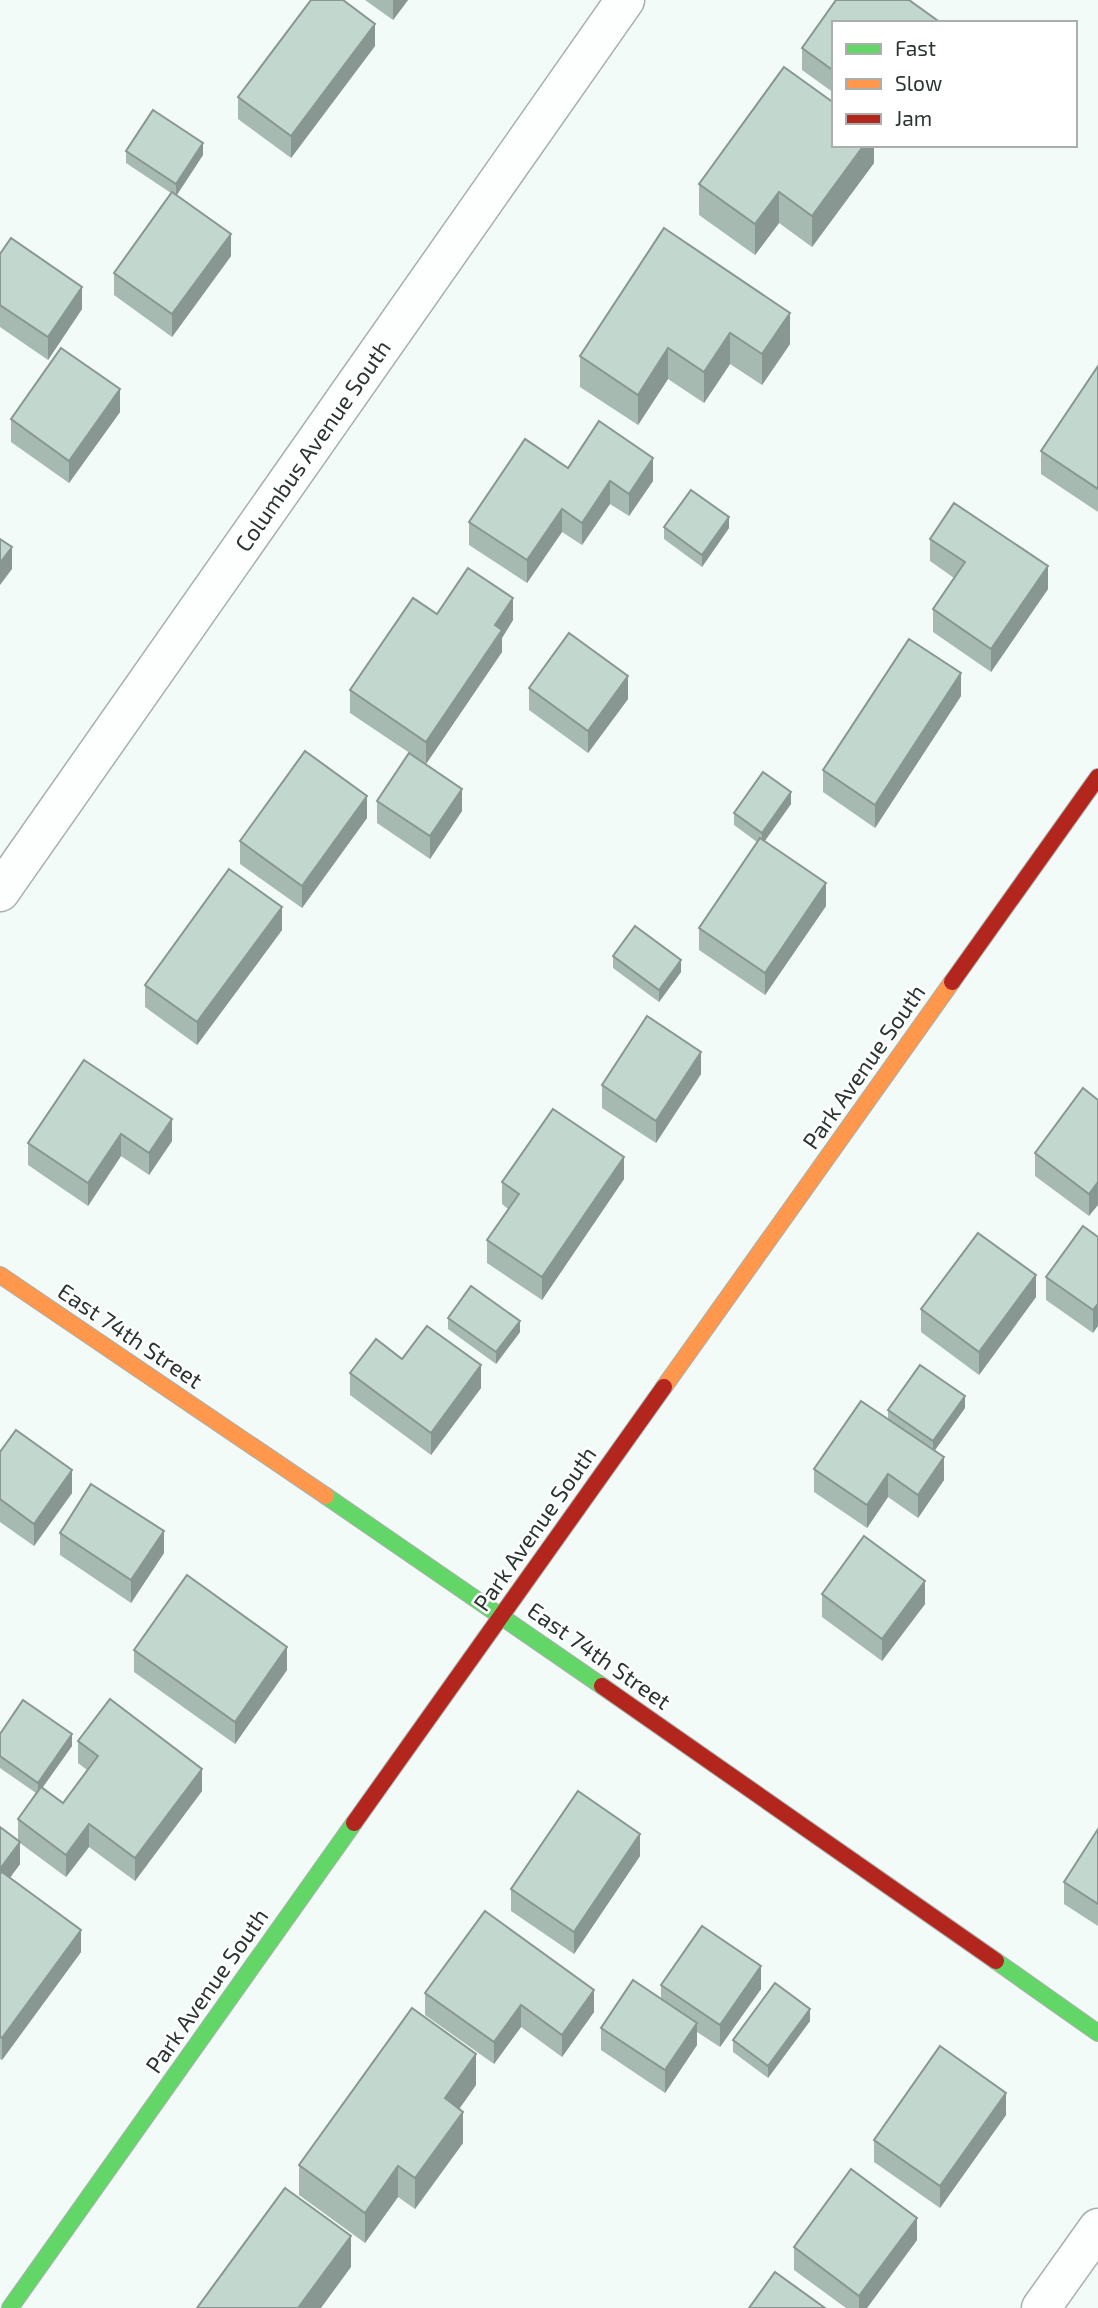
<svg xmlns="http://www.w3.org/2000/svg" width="1098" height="2308" font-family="'Exo 2',sans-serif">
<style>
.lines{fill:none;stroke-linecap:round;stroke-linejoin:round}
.street-casing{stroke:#a7b0ac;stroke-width:41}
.fast-casing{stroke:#a7b0ac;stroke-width:18}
.slow-casing{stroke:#a7b0ac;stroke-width:18}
.jam-casing{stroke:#a7b0ac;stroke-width:18}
.street{stroke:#fdfefe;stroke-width:38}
.fast{stroke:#63d668;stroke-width:16}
.slow{stroke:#ff974d;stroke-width:16}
.jam{stroke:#b3261e;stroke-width:16}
.wall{fill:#a7bab2}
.shaded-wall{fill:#889791}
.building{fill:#c2d8cf;stroke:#889791;stroke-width:2}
.labels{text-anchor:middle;stroke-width:5;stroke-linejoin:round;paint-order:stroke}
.street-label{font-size:23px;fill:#2a3530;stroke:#fff}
</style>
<rect width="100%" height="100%" fill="#f2fbf7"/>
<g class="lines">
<g class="street-casing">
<g id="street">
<polyline points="0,892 625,0"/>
<polyline points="1041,2308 1098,2228"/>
</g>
</g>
<g class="fast-casing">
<g id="fast">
<polyline points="326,1496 602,1686"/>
<polyline points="996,1961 1098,2033"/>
<polyline points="10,2308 354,1823"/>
</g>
</g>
<g class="slow-casing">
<g id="slow">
<polyline points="0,1275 326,1496"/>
<polyline points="664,1387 952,982"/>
</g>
</g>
<g class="jam-casing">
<g id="jam">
<polyline points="952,982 1098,777"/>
<polyline points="602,1686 996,1961"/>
<polyline points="354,1823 664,1387"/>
</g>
</g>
<use href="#street" class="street"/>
<use href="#fast" class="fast"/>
<use href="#slow" class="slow"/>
<use href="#jam" class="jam"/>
</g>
<g class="wall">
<polygon points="365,0 408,0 393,20"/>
<polygon points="834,23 834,93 802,70 802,48"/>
<polygon points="375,46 291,158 238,119 238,97"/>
<polygon points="874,145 874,163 812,247 779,223 755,255 699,215 699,184"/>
<polygon points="126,151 203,155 177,195 231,256 172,337 114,295 114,273 171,193 126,163"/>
<polygon points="664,228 790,344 762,385 730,364 704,403 668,379 638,425 580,387 580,356"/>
<polygon points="0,254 82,309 48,360 0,327"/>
<polygon points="1098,366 1098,512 1041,474 1041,451"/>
<polygon points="120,412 69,483 11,442 11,419"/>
<polygon points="568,468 653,481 629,516 610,504 582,545 562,532 527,583 469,545 469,522"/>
<polygon points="664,527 729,528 702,567 664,539"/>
<polygon points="930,539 1048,589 991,672 933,632 933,609 954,578 930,561"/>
<polygon points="437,614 513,620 502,638 502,652 426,764 350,713 350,690"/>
<polygon points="529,688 628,699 588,753 529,710"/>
<polygon points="961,696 875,828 823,792 823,770"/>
<polygon points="377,801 462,811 430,859 377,823"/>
<polygon points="791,804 764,841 826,906 765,995 699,950 699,928 757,842 734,825 734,813"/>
<polygon points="367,818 302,908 240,864 240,841"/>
<polygon points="282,930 197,1045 145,1007 145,985"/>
<polygon points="613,956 681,972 659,1002 613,968"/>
<polygon points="84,1060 172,1141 149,1175 121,1156 88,1206 28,1165 28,1143"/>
<polygon points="701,1074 656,1143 602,1108 602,1085"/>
<polygon points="1098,1100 1089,1216 1035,1176 1035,1153"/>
<polygon points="624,1179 542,1300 487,1263 487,1240 508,1209 502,1204 502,1182"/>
<polygon points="1098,1237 1093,1333 1046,1300 1046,1277"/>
<polygon points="1036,1297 979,1375 921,1332 921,1309"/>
<polygon points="448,1318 520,1332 496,1364 448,1329"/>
<polygon points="402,1359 481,1388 431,1455 350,1395 350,1373"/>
<polygon points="965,1408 934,1451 944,1480 918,1518 888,1497 867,1528 814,1492 814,1469 888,1419 888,1410"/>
<polygon points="0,1452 72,1493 34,1546 0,1522"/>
<polygon points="60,1533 164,1553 131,1603 60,1555"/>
<polygon points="822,1594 925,1604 882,1661 822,1617"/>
<polygon points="134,1650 287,1670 235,1744 134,1672"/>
<polygon points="0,1734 72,1746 42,1788 63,1803 87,1770 78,1763 78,1741 202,1791 135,1881 89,1847 66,1877 20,1843 20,1864 10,1878 81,1952 2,2060 0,2059 0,1827 18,1840 18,1819 36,1793 0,1768"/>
<polygon points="1098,1829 1098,1926 1064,1904 1064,1882"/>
<polygon points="640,1856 574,1954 511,1911 511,1889"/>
<polygon points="661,1985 761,1989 720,2047 697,2032 697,2045 665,2093 601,2050 601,2028 661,1999"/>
<polygon points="425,1993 594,2012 562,2057 521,2027 494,2064 425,2015"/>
<polygon points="810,2021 768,2078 733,2052 733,2040"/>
<polygon points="476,2085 459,2109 463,2143 415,2209 398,2197 365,2243 299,2195 299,2165"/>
<polygon points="1006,2115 940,2208 874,2162 874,2140"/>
<polygon points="917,2240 867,2308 846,2308 794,2270 794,2247"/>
</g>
<g class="shaded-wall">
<polygon points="393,0 408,0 393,20"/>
<polygon points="375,24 375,46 291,158 291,136"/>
<polygon points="203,143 203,155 176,196 176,184"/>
<polygon points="864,145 874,145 874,163 812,247 812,216"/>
<polygon points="779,192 779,223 755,255 755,224"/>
<polygon points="231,234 231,256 172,337 172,314"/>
<polygon points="82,287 82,309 48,360 48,337"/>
<polygon points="790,313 790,344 762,385 762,354"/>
<polygon points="730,333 730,364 704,403 704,372"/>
<polygon points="668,348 668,379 638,425 638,395"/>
<polygon points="120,389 120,412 69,483 69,461"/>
<polygon points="653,458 653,481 629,516 629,494"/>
<polygon points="610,481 610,504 582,545 582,523"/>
<polygon points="562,509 562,532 527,583 527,560"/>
<polygon points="729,517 729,528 702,567 702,555"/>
<polygon points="12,547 12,569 0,585 0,563"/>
<polygon points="1048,566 1048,589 991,672 991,649"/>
<polygon points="513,598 513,620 502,638 502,652 426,764 426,742 495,625"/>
<polygon points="961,673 961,696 875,828 875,805"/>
<polygon points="628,676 628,699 588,753 588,731"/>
<polygon points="462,789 462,811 430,859 430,836"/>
<polygon points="791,792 791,804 762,845 762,833"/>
<polygon points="367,796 367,818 302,908 302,886"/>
<polygon points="826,883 826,906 765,995 765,973"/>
<polygon points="282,907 282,930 197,1045 197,1022"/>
<polygon points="681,960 681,972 659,1002 659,990"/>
<polygon points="701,1052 701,1074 656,1143 656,1121"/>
<polygon points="172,1119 172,1141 149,1175 149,1153"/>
<polygon points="121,1134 121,1156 88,1206 88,1183"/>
<polygon points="624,1157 624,1179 542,1300 542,1277"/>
<polygon points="1098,1182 1098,1205 1089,1216 1089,1194"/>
<polygon points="1036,1275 1036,1297 979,1375 979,1352"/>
<polygon points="1098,1304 1098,1326 1093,1333 1093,1310"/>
<polygon points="520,1321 520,1332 496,1364 496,1352"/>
<polygon points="481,1365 481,1388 431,1455 431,1433"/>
<polygon points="965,1396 965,1408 933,1453 933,1441"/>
<polygon points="944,1457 944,1480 918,1518 918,1495"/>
<polygon points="72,1470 72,1493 34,1546 34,1524"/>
<polygon points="888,1474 888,1497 867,1528 867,1505"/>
<polygon points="164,1531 164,1553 131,1603 131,1580"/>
<polygon points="925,1581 925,1604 882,1661 882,1639"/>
<polygon points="287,1647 287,1670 235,1744 235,1722"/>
<polygon points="72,1734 72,1746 38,1794 38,1783"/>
<polygon points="202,1769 202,1791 135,1881 135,1858"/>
<polygon points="89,1824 89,1847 66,1877 66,1855"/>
<polygon points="640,1834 640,1856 574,1954 574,1932"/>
<polygon points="20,1842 20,1864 0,1891 0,1869"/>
<polygon points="81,1930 81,1952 2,2060 2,2038"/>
<polygon points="761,1966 761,1989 720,2047 720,2025"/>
<polygon points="594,1990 594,2012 562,2057 562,2035"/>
<polygon points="521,2005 521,2027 494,2064 494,2042"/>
<polygon points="810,2009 810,2021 768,2078 768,2066"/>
<polygon points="697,2023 697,2045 665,2093 665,2070"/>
<polygon points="476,2054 476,2085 445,2129 445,2098"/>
<polygon points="1006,2093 1006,2115 940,2208 940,2186"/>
<polygon points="463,2112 463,2143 415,2209 415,2178"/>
<polygon points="398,2166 398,2197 365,2243 365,2213"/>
<polygon points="917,2218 917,2240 867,2308 859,2308 859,2296"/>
<polygon points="351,2236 351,2267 321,2308 298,2308"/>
</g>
<g class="building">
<polygon points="311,0 343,0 375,24 291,136 238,97"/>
<polygon points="836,0 909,0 941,23 834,23 834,71 802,48"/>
<polygon points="784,67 834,103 834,145 864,145 812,216 779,192 755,224 699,184"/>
<polygon points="153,110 203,143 176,184 126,151"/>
<polygon points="172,192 231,234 172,314 114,273"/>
<polygon points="664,228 790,313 762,354 730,333 704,372 668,348 638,395 580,356"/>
<polygon points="11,238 82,287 48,337 0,305 0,254"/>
<polygon points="61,348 120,389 69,461 11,419"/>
<polygon points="1098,366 1098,489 1041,451"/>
<polygon points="599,421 653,458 629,494 610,481 582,523 562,509 527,560 469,522 525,439 568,468"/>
<polygon points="691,490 729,517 702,555 664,527"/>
<polygon points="954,503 1048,566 991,649 933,609 965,562 930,539"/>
<polygon points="0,539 12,547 0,563"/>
<polygon points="468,568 513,598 495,625 502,630 426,742 350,690 413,598 437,614"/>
<polygon points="569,633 628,676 588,731 529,688"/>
<polygon points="909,639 961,673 875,805 823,770"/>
<polygon points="305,751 367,796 302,886 240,841"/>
<polygon points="409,753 462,789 430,836 377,801"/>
<polygon points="763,772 791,792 762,833 734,813"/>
<polygon points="760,838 826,883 765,973 699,928"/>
<polygon points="229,869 282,907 197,1022 145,985"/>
<polygon points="635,926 681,960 659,990 613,956"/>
<polygon points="647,1016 701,1052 656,1121 602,1085"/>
<polygon points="84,1060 172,1119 149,1153 121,1134 88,1183 28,1143"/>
<polygon points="1083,1088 1098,1100 1098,1182 1089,1194 1035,1153"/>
<polygon points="553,1109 624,1157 542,1277 487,1240 519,1194 502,1182"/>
<polygon points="1083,1226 1098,1237 1098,1304 1093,1310 1046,1277"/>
<polygon points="978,1233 1036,1275 979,1352 921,1309"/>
<polygon points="471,1286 520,1321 496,1352 448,1318"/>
<polygon points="427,1326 481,1365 431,1433 350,1373 376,1339 402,1359"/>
<polygon points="920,1365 965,1396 933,1441 888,1410"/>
<polygon points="861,1401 944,1457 918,1495 888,1474 867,1505 814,1469"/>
<polygon points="16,1430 72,1470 34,1524 0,1499 0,1452"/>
<polygon points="91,1484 164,1531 131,1580 60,1533"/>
<polygon points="864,1536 925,1581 882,1639 822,1594"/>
<polygon points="187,1575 287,1647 235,1722 134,1650"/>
<polygon points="110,1699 202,1769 135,1858 89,1824 66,1855 18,1819 41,1787 63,1803 98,1756 78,1741"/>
<polygon points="23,1700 72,1734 38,1783 0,1756 0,1734"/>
<polygon points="578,1791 640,1834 574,1932 511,1889"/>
<polygon points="0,1827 20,1842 0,1869"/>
<polygon points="1098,1829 1098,1904 1064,1882"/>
<polygon points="2,1872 81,1930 2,2038 0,2037 0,1874"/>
<polygon points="485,1911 594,1990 562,2035 521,2005 494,2042 425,1993"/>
<polygon points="702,1926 761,1966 720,2025 661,1985"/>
<polygon points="633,1980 697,2023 665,2070 601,2028"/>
<polygon points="775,1983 810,2009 768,2066 733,2040"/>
<polygon points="412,2008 476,2054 445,2098 463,2112 415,2178 398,2166 365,2213 299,2165"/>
<polygon points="940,2046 1006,2093 940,2186 874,2140"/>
<polygon points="851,2169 917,2218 859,2296 794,2247"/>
<polygon points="285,2188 351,2236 298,2308 197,2308"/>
<polygon points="775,2272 825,2308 749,2308"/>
</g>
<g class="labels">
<g class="street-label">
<text transform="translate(313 446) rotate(-55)" y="8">Columbus Avenue South</text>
<text transform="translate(864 1067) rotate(-55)" y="8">Park Avenue South</text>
<text transform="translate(130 1336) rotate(34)" y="8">East 74th Street</text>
<text transform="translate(535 1529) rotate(-55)" y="8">Park Avenue South</text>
<text transform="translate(599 1656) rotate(35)" y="8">East 74th Street</text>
<text transform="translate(207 1991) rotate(-55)" y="8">Park Avenue South</text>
</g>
</g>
<rect x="832" y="21" width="245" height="126" fill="#ffffff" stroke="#aaaeac" stroke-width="2"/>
<rect x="846" y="44" width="35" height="10" fill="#63d668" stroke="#aaaeac" stroke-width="2"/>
<text x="895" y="56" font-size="21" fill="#2a3530">Fast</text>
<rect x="846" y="79" width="35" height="10" fill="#ff974d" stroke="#aaaeac" stroke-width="2"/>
<text x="895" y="91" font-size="21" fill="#2a3530">Slow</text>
<rect x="846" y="114" width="35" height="10" fill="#b3261e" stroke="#aaaeac" stroke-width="2"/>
<text x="895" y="126" font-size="21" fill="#2a3530">Jam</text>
</svg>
